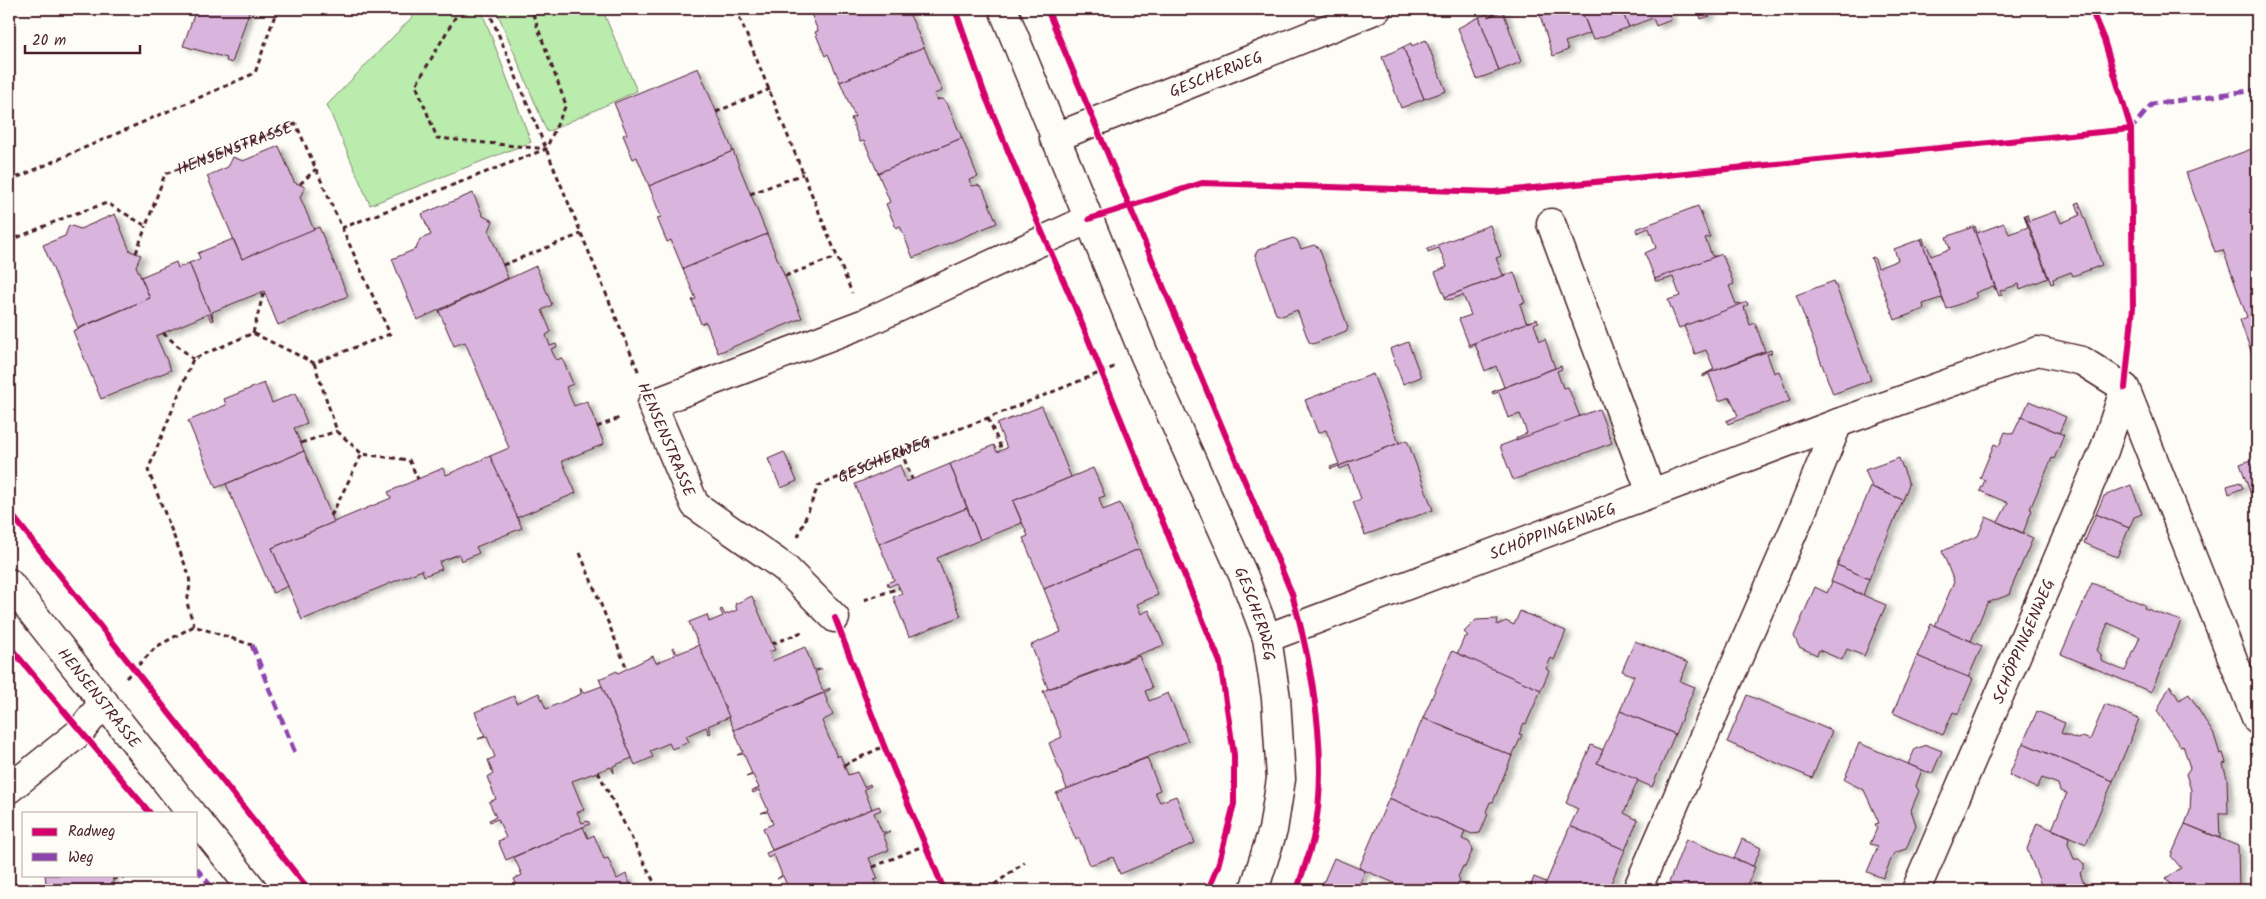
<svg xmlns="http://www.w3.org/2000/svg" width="2266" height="899" font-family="Kalam,sans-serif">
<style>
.green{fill:#b9ecad;stroke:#82866c}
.building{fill:#d9b4dd;stroke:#4a1f2b;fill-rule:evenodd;filter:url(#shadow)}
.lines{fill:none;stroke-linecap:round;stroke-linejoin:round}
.minor-casing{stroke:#4a1f2b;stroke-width:31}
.major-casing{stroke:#4a1f2b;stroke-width:31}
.path{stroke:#4a1f2b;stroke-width:3;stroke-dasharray:5 4;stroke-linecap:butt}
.minor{stroke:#fdfcf7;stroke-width:28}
.major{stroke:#fdfcf7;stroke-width:28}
.quiet{stroke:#8e44ad;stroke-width:5;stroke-dasharray:10 5;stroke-linecap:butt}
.cycleway-casing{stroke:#fdfcf7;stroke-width:9}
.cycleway{stroke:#d6006c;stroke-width:6}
.labels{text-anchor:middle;stroke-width:4.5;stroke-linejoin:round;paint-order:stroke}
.street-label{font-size:16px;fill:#4a1f2b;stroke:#fdfcf7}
</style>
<defs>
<filter id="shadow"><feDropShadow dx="5.5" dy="3" stdDeviation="2.5" flood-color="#0004"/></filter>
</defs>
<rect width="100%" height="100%" fill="#fdfcf7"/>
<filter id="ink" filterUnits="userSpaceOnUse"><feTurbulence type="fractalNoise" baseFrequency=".02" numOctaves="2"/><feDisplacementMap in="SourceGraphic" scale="10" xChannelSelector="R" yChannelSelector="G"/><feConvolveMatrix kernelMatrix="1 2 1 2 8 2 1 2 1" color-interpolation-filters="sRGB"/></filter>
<g filter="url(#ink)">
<g class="green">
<polygon points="420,9 481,9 531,142 370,205 327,105"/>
<polygon points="496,9 602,9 637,91 547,132"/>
</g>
<g class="building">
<polygon points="196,9 250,9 232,63 226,61 227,58 183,46"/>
<polygon points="809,9 898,9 900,14 907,13 911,17 924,47 840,82 828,54 825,56 815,32 818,31"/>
<polygon points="1538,9 1581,9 1590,33 1565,42 1568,50 1553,56"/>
<polygon points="1581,9 1621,9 1629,27 1593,40"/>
<polygon points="1621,9 1667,9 1671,20 1656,26 1653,18 1629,27"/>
<polygon points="1698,9 1713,9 1708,11 1710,16 1701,19"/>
<polygon points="1503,11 1521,62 1499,71 1479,17 1487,14 1488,17"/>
<polygon points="1479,17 1499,71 1477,79 1458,28"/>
<polygon points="1426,40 1446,91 1424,99 1403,47 1411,43 1412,46"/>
<polygon points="924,47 942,91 934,94 936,100 942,99 947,103 962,138 878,173 864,141 860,142 851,118 855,117 840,82"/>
<polygon points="1403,47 1424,99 1401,108 1382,57"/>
<polygon points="698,68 733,151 649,186 637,157 633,159 623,135 627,134 614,103"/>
<polygon points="962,138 978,177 969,180 972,186 978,185 983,189 997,223 913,258 900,226 896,228 886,204 890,202 878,173"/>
<polygon points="279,146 294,182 305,187 300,197 314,230 242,259 207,176 228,167 233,157 243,161"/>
<polygon points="2257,147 2257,191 2254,192 2257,200 2257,355 2253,357 2240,320 2247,317 2223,250 2215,252 2186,173"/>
<polygon points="733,151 767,234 683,269 671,240 667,242 657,218 661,217 649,186"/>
<polygon points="473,193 483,216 493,221 489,231 508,278 417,320 392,259 416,249 420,239 431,235 422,214"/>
<polygon points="2079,202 2102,265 2073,276 2071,272 2053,279 2054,283 2051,284 2025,215 2027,214 2029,221 2056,211 2061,223 2080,215 2076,203"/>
<polygon points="1698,206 1710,237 1705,238 1712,256 1717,256 1655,279 1645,253 1656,248 1649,228 1637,233 1636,229"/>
<polygon points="115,214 130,251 141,255 136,266 150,298 78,328 43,245 65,236 69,225 80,229"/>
<polygon points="2024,215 2048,278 2020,289 2019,284 2000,291 2002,295 1999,296 1973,227 1975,226 1977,233 2004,223 2009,234 2028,227"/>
<polygon points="1490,225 1501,256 1496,258 1503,275 1508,274 1445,297 1435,272 1447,267 1439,248 1428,252 1427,249"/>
<polygon points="319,227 348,296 278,325 264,291 212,312 213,320 189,263 200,259 198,253 233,239 242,259"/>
<polygon points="1973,227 1996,290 1993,286 1975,293 1977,297 1947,309 1921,239 1923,238 1925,245 1927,245 1931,256 1950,249 1946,237"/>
<polygon points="767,234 802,318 718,353 706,322 701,324 692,300 696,299 683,269"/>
<polygon points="1293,238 1297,240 1301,249 1314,245 1319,248 1348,327 1346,331 1313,344 1309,342 1297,310 1282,316 1276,314 1255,255 1258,250"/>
<polygon points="1921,239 1944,302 1941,298 1923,304 1924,309 1895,320 1871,258 1874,257 1878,268 1898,260 1894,249"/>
<polygon points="1722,254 1734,284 1729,286 1736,304 1740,303 1741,305 1679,328 1668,300 1680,296 1673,277 1661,281 1655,281 1655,279"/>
<polygon points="176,262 178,268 189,263 213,320 211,321 208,314 156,336 171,370 101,399 73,331 150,298 141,277"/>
<polygon points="536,266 552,305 542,310 551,332 546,335 550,346 556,344 557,347 551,349 556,360 562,358 573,384 566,387 574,406 587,401 604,444 562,461 576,493 516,518 490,456 509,448 465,342 454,346 439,311"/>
<polygon points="1514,272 1525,303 1520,304 1526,322 1532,321 1469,345 1459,319 1471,315 1463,295 1452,299 1446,300 1445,297"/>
<polygon points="1834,281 1871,380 1833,394 1796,295"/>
<polygon points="1747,302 1748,305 1744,307 1750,325 1755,323 1765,351 1703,375 1714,369 1706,350 1695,354 1684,326"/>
<polygon points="1537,319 1539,322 1534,324 1540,341 1545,339 1555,368 1492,392 1504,387 1496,366 1485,371 1475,344 1470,347 1469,345"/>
<polygon points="1408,342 1421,377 1403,384 1390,349"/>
<polygon points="1771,350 1772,353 1767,354 1774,373 1779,371 1790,401 1728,424 1726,421 1738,416 1730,397 1719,401 1709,374 1703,377 1703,375"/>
<polygon points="1561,366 1562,369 1557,371 1563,388 1568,387 1580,417 1517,441 1516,438 1527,433 1520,414 1508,418 1499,392 1493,394 1492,392"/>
<polygon points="1373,374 1399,443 1331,469 1330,467 1339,464 1326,430 1318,433 1305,400"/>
<polygon points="264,383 272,403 295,393 307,423 294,428 304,451 216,488 188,421 226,405 224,399"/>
<polygon points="2029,401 2066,417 2059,433 2022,417"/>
<polygon points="1042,406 1071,477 1013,501 1022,523 980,540 950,464 994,445 997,452 1007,448 997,424"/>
<polygon points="1599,409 1612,443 1513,480 1500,446"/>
<polygon points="2021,417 2064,435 2054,459 2052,458 2030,509 2032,510 2023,533 1998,522 2008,503 1980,491 1985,480 1980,478 1994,444 1999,446 2005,432 2013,434"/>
<polygon points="1407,440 1433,510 1365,535 1353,502 1361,499 1349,465 1340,469 1339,466"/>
<polygon points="304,451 334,522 272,548 288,586 273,593 226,484"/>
<polygon points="784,452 797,481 781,488 768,459"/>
<polygon points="490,456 522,528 476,547 479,553 461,561 459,554 439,562 442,569 424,576 422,570 302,620 272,548 391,498 388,492 443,468 446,475"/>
<polygon points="1899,458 1909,484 1903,500 1872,487 1865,470"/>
<polygon points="2257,458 2257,511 2240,464"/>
<polygon points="950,464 967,508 879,544 855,484 900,465 906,482"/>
<polygon points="1093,468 1105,496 1099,498 1103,510 1120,503 1139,549 1044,589 1023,538 1028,536 1013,501"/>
<polygon points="2240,482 2243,488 2229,494 2227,486"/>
<polygon points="2131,485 2142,514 2134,517 2129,528 2096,514 2104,496"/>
<polygon points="1871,487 1903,500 1869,579 1837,565"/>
<polygon points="967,508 980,540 937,558 961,616 909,637 893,597 902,593 897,583 889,587 887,583 894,580 879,544"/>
<polygon points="2096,514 2129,528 2117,557 2084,543"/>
<polygon points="1986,517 2033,538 2010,591 2011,594 1987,603 1971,641 1935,626 1954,582 1942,551 1978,536"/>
<polygon points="1139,549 1158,595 1137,604 1141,614 1149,610 1164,645 1048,689 1031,645 1061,632 1044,589"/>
<polygon points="1837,565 1869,579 1863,595 1831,582"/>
<polygon points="1832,582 1886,605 1864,656 1847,649 1842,660 1819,650 1817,655 1799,647 1794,636 1815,587 1827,593"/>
<path d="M2092 583 2145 605 2144 608 2181 621 2151 692 2061 654ZM2108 623 2140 637 2125 671 2101 661V655L2097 650Z"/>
<polygon points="752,596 775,650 769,652 772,661 805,647 814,670 822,669 815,672 823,691 830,688 830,690 734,730 689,622 707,615 709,622 723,616 720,610 722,609 725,615 737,610 735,604"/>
<polygon points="1520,611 1566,631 1554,660 1551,658 1546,669 1549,671 1541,690 1457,654 1464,638 1468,636 1464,632 1476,620 1498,619 1497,625 1506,621 1514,625"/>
<polygon points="1931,624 1982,646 1968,678 1917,656"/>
<polygon points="1635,641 1688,663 1680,681 1695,687 1675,734 1620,711 1634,676 1622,671"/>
<polygon points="699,645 729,717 708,726 711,733 709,734 706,727 686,736 689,742 672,749 669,743 650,751 653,757 635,765 599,679 617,671 618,673 653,656 656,663 675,655 672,648 674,647 677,654"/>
<polygon points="1452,651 1541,690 1526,724 1524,723 1519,734 1522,735 1512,756 1423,718"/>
<polygon points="1139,656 1152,688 1145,691 1149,701 1168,693 1188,741 1067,789 1049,743 1062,737 1043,691"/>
<polygon points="1917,656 1973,679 1958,714 1953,712 1943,735 1893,713"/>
<polygon points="2170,685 2179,700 2189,694 2214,735 2220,754 2223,753 2226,763 2223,764 2227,778 2228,813 2219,813 2220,838 2185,824 2190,811 2191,790 2186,774 2190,768 2183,745 2180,746 2157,711"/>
<polygon points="602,686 632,758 613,766 614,773 611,767 572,781 584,810 577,812 582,823 588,821 590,824 506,860 498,841 506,838 498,819 490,822 489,820 496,817 489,802 496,799 487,777 493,774 488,760 495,757 487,737 478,739 485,736 475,712 514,696 516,703 539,693 546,709 581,694 580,687 583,693"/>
<polygon points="824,693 833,715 822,721 837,757 840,755 848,775 857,772 864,787 870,784 871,786 864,789 872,809 772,850 763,828 773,824 768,812 761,813 768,810 759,790 753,793 752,791 759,788 753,775 746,777 752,774 744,754 737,755 743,752 734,730"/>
<polygon points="1747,695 1832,731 1812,778 1727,742"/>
<polygon points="2105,704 2139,719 2113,781 2023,743 2037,711 2065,723 2061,733 2077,739 2083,737 2090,740"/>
<polygon points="1620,711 1675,734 1652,787 1597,763"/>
<polygon points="1423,718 1512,756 1493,802 1490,802 1486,812 1488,814 1480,833 1472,834 1389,798"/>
<polygon points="1859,743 1922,770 1916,786 1919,791 1911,810 1916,825 1913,832 1906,849 1894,853 1883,878 1867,872 1878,846 1870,844 1877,828 1875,824 1879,823 1864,790 1844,780"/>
<polygon points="2023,743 2113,781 2086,844 2052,829 2067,793 2060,791 2058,784 2042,778 2037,788 2009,775"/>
<polygon points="1591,745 1603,750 1597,763 1638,780 1624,813 1638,820 1625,850 1570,826 1578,809 1566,803"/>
<polygon points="1927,745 1942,751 1932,774 1908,764 1915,749"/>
<polygon points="1147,758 1160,790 1155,792 1160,802 1176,796 1195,843 1120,874 1113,857 1090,865 1079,838 1076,840 1056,793"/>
<polygon points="1389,798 1465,831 1462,839 1469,842 1473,849 1465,867 1463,866 1458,877 1460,879 1456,890 1411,890 1359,868"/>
<polygon points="879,806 881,810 874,813 882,832 890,832 883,834 889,850 869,858 878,879 874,880 878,890 789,890 783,876 777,879 782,875 774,855 768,858 766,853"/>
<polygon points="2037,823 2069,837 2068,844 2074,859 2079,859 2084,864 2084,869 2080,873 2086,890 2043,890 2027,849"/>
<polygon points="2185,824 2238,846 2239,890 2175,890 2166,878 2181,868 2171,856"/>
<polygon points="1570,826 1625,850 1608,890 1543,890"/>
<polygon points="583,827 588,838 594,835 604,859 608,858 617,879 626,874 633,890 519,890 514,879 522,875 514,857"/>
<polygon points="1686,839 1755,867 1745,890 1666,890"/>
<polygon points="1742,839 1761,848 1753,866 1734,858"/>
<polygon points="1334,858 1365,871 1357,890 1320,890"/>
<polygon points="45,875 112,875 114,887 124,885 125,890 47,890"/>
<polygon points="1534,877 1546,882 1543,890 1529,890"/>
</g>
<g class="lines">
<g class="minor-casing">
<g id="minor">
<path id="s3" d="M1003 9 1144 354 1244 577 1267 638 1276 698 1281 779 1273 830 1254 890"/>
<path id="s4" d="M1054 138 1377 9"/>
<polyline points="1551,223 1651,493"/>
<polyline points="835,618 785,568 695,505 652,404 865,323 1089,219"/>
<path id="s5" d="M1267 638 1838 423 2038 351 2082 361 2125 388 2257 720"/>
<polyline points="9,789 80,732 104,702"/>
<polyline points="1637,890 1800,516 1838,423"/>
<path id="s6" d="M1916 890 2104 451 2125 388"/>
</g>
</g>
<g class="major-casing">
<g id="major">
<path id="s7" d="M9 583 191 813"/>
<polyline points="196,819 253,890"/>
</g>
</g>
<g class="path">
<polyline points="460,9 416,85 437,138 546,149"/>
<polyline points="488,9 639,373"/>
<polyline points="736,9 852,293"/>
<polyline points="716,112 770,89"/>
<polyline points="9,181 255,73 277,9"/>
<polyline points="300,184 316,169"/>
<polyline points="750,194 803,174"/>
<path id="s1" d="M9 241 71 215 107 203 146 226 165 174 296 124 342 228 546 149 566 105 531 9"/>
<polyline points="136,253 146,226"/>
<polyline points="503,265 581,234"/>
<polyline points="785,276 836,257"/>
<polyline points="163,333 193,359"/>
<polyline points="253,333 264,291"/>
<polyline points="314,363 337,431 362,454 409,460 418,479"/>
<polyline points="988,418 1002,450"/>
<polyline points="597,427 622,417"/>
<polyline points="301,443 337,431"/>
<polyline points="901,451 912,479"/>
<polyline points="331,516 362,454"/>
<path id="s2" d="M798 537 818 486 901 451 988 418 1114 367"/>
<polyline points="580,553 627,669"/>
<polyline points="864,600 899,588"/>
<polyline points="194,626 187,603 190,585 189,575 148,470 193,359 253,333 314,363 390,334 342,228"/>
<polyline points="772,644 802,632"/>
<polyline points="126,678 156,647 194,626 252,645"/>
<polyline points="844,765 884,746"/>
<polyline points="598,772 658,890"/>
<polyline points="873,867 925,845"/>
<polyline points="113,879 136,875"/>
<polyline points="987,890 1025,862"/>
</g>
<use href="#minor" class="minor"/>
<use href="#major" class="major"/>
<g class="quiet">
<polyline points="2128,129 2131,129 2152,104 2257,90"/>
<polyline points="252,645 295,753"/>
<polyline points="196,868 214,890"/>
</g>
<g class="cycleway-casing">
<g id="cycleway">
<polyline points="955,9 985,95 1038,223 1075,307 1220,662 1234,755 1234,804 1218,866 1208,890"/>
<path d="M1047 9 1292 594C1313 667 1330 765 1313 839 1309 856 1302 873 1297 890"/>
<polyline points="2091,9 2104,40 2131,129 2133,307 2125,388"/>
<polyline points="1089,219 1202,183 1494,192 2131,129"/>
<polyline points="9,511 309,890"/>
<polyline points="835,618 884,746 944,890"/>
<polyline points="9,646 150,813"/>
</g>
</g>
<use href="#cycleway" class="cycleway"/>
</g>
</g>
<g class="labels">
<g class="street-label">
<text dy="6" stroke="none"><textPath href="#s4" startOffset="174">GESCHERWEG</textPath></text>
<text dy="6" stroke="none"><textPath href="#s1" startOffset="280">HENSENSTRASSE</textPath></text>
<text transform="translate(667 439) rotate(67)" y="6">HENSENSTRASSE</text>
<text dy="6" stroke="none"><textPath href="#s2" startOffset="126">GESCHERWEG</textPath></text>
<text dy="6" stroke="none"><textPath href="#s5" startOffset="305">SCHÖPPINGENWEG</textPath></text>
<text dy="6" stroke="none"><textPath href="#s3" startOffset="656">GESCHERWEG</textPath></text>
<text dy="6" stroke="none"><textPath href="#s6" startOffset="271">SCHÖPPINGENWEG</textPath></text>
<text dy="6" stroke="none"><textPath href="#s7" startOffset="146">HENSENSTRASSE</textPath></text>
</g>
</g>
<rect width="2266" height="899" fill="none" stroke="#fdfcf7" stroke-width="30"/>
<rect x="15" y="15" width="2236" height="869" fill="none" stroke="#4a1f2b" stroke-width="2" filter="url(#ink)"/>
<rect x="22" y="812" width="175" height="65" fill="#fdfcf7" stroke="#b5a4a5"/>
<rect x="32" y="828" width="25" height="8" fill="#d6006c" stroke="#b5a4a5"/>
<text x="68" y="836" font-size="15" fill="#4a1f2b">Radweg</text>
<rect x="32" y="853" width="25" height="8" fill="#8e44ad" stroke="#b5a4a5"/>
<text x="68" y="862" font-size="15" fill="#4a1f2b">Weg</text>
<path d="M25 45v8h115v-8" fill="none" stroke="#4a1f2b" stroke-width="2.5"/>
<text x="32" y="45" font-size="15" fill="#4a1f2b" stroke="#fdfcf7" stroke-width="4" paint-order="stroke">20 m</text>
</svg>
